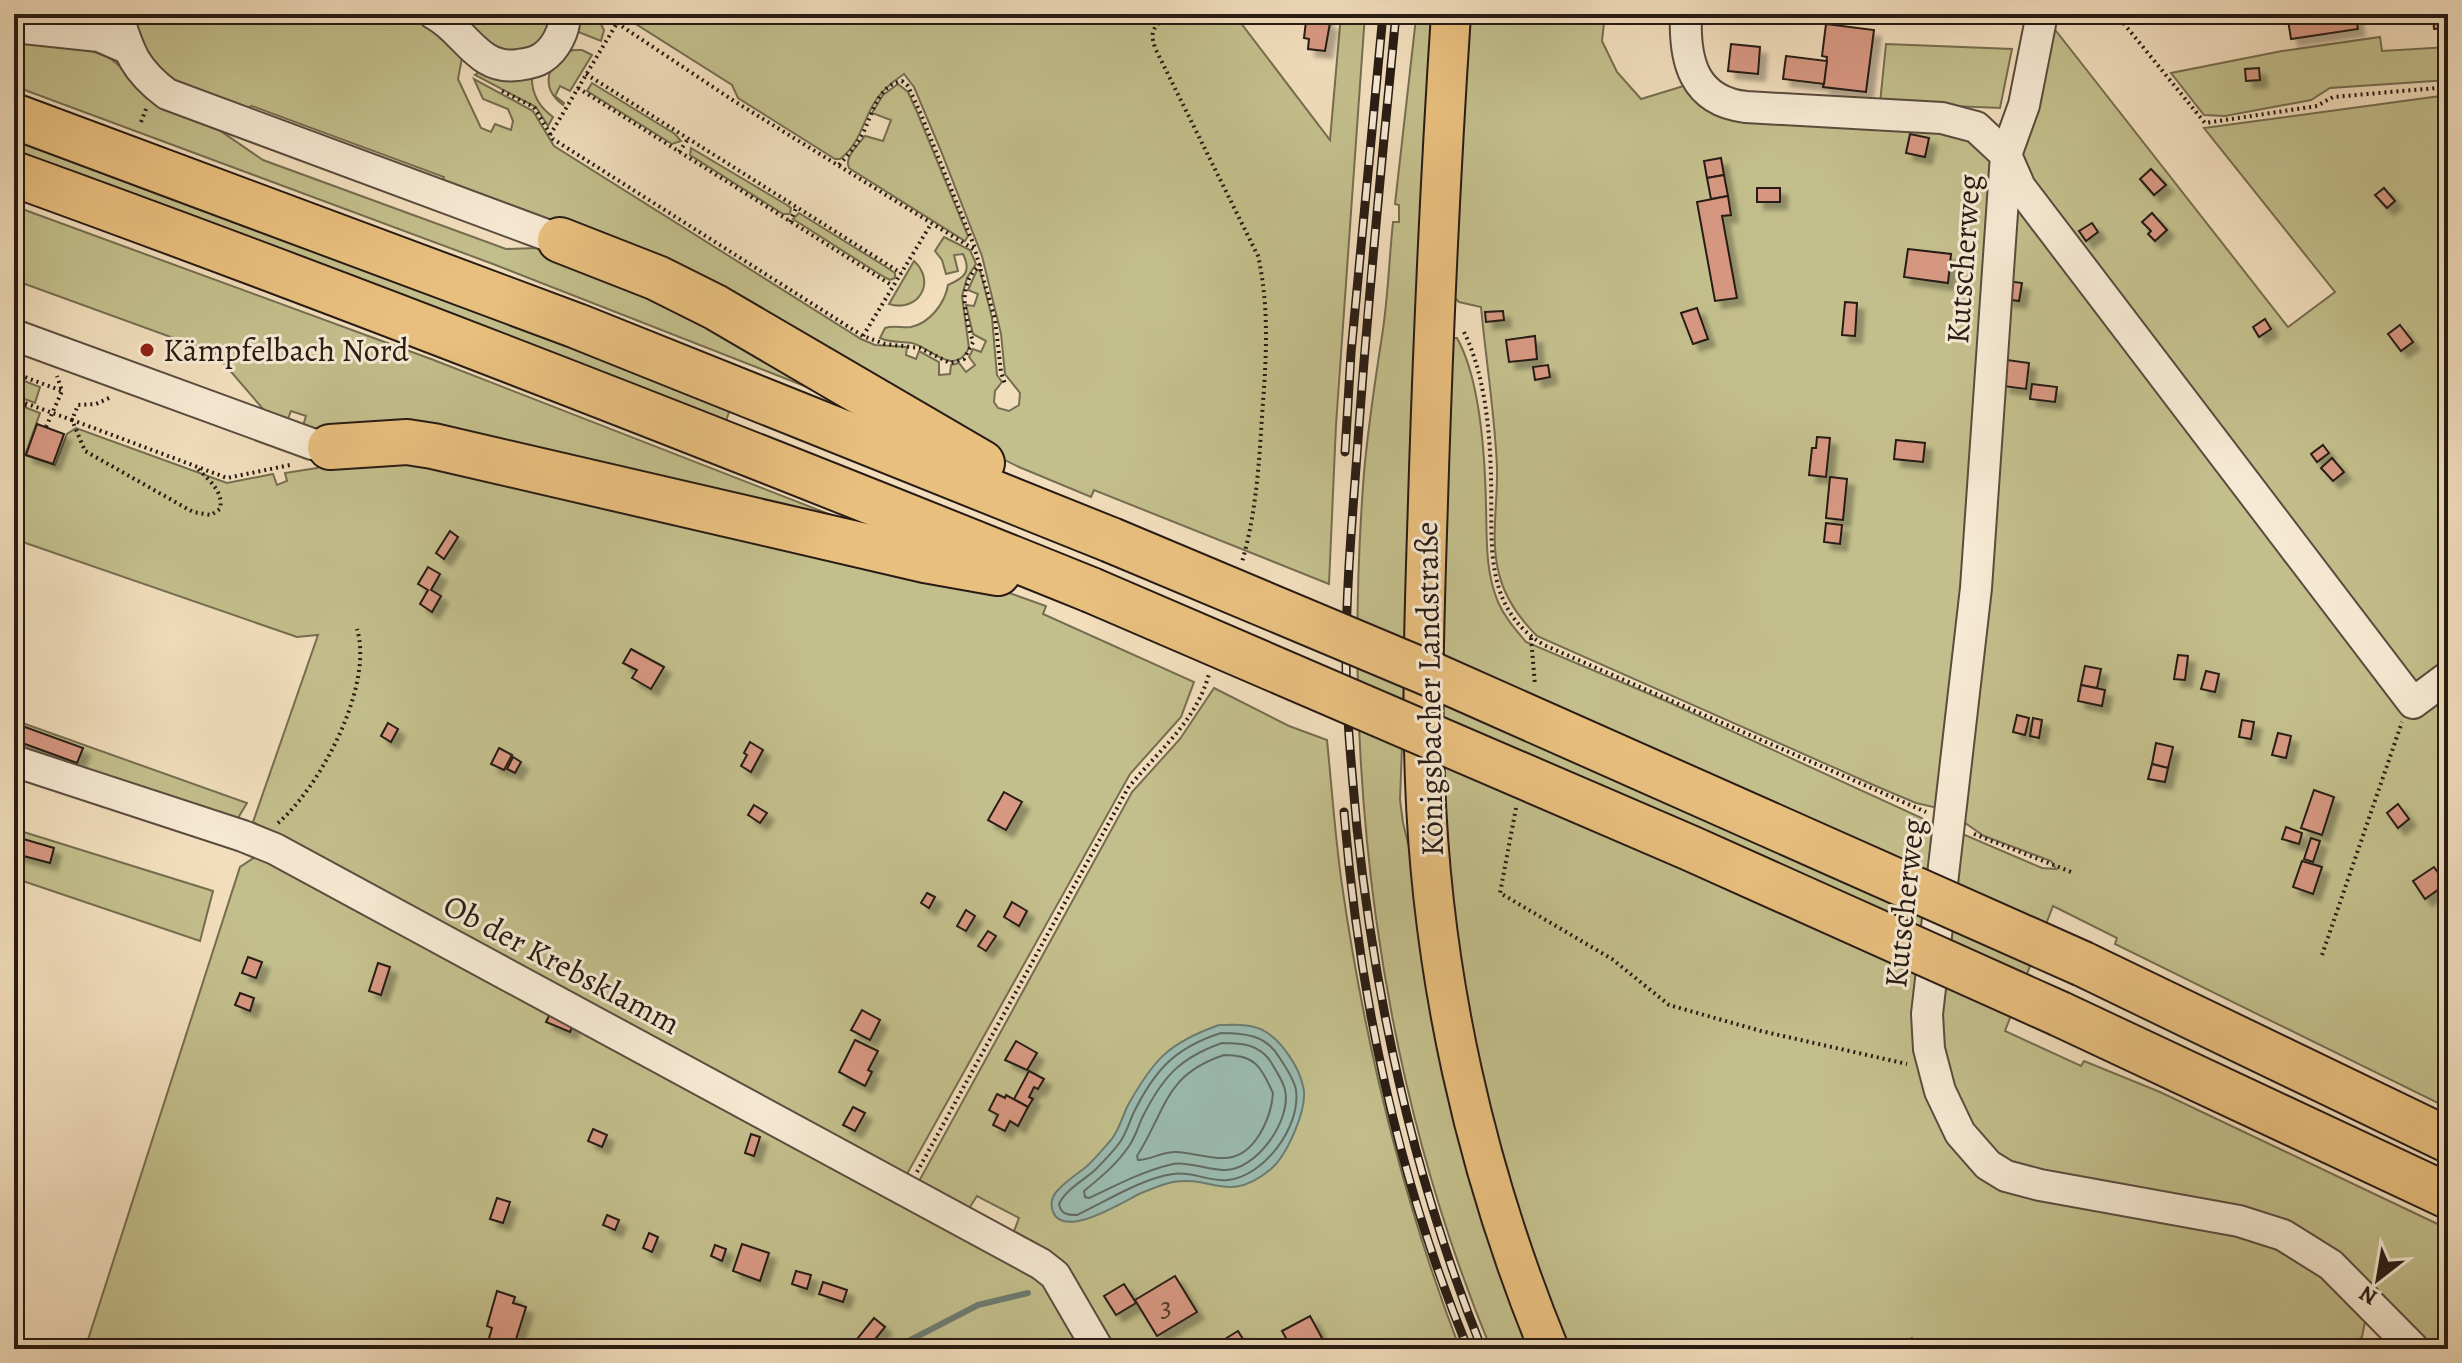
<svg xmlns="http://www.w3.org/2000/svg" width="2462" height="1363" font-family="Alegreya,serif">
<style>
.green{fill:#c3bf8c;stroke:#756d50;stroke-width:2}
.water{fill:#9bbcb2;stroke:#6d7c72;stroke-width:2}
.lines{fill:none;stroke-linecap:round;stroke-linejoin:round}
.shore{stroke:#616c62;stroke-width:2}
.stream{stroke:#6d7c72;stroke-width:6}
.building{fill:#d79882;stroke:#271b13;stroke-width:2;filter:url(#shadow)}
.minor-casing{stroke:#5a4c3e;stroke-width:34}
.major-casing{stroke:#271b13;stroke-width:42}
.highway-casing{stroke:#271b13;stroke-width:48}
.path{stroke:#271b13;stroke-width:4;stroke-dasharray:2 4;stroke-linecap:butt}
.minor{stroke:#f7ead4;stroke-width:30}
.major{stroke:#e9bf7e;stroke-width:38}
.highway{stroke:#e9bf7e;stroke-width:44}
.rail-casing{stroke:#271b13;stroke-width:9}
.rail{stroke:#f7ead4;stroke-width:6;stroke-dasharray:18;stroke-linecap:butt}
.highway-bridge-casing{stroke:#271b13;stroke-width:48;stroke-linecap:butt}
.highway-bridge{stroke:#e9bf7e;stroke-width:44}
.poi-dot{fill:#8f2418;stroke:#f7ead4;stroke-width:3}
.labels{text-anchor:middle;stroke-width:6;stroke-linejoin:round;paint-order:stroke}
.number-label{font-size:28px;fill:#533a2f}
.street-label{font-size:32px;fill:#271b13;stroke:#f7ead4}
.poi-label{font-size:32px;fill:#271b13;stroke:#f7ead4;text-anchor:start}
</style>
<defs>
<filter id="shadow"><feDropShadow dx="7" dy="7" stdDeviation="2" flood-color="#0004"/></filter>
</defs>
<rect width="100%" height="100%" fill="#f2debd"/>
<filter id="stains"><feTurbulence type="fractalNoise" baseFrequency=".0025" numOctaves="4"/><feColorMatrix values="0 0 0 0 .2 0 0 0 0 .09 0 0 0 0 .02 0 0 0 .5 -.17"/></filter>
<radialGradient id="worn" r=".72"><stop offset=".6" stop-color="#630" stop-opacity="0"/><stop offset="1" stop-color="#630" stop-opacity=".3"/></radialGradient>
<g class="green">
<path d="M130 14H406L433 25 462 58 458 79 481 128 491 132 495 124 511 130 513 121 508 109 483 99 474 79 533 111 554 146 861 339 875 345 907 347 906 355 916 359 919 351 939 362V375L950 374 951 365 959 363 966 372 975 365 969 357 973 349 981 352 986 341 973 334 966 305 974 306 978 294 968 290 977 270H980L992 318 997 375 1002 382 995 391 994 402 998 408 1009 411 1019 405 1020 393 1005 374 1001 334 982 256 941 151 914 87 904 74C892 82 880 92 873 105 862 124 859 145 840 159H835L738 98 732 85 620 14H1234L1330 140 1341 14H1365L1336 425 1329 584 1094 490 1091 497 1019 467 441 185 444 177 252 106 238 111 194 96 148 64Z"/>
<polygon points="453,14 555,14 549,32 527,52 494,51"/>
<polygon points="574,14 596,14 604,30 601,41 576,31"/>
<path d="M1411 14H1438L1411 502 1400 800 1403 823 1533 1349H1491C1377 1074 1341 769 1364 473 1368 427 1375 381 1382 336 1388 299 1389 260 1393 222H1399V205L1395 204 1416 18Z"/>
<path d="M1463 14H1605L1602 41 1617 72 1641 99 1690 84 1950 126 1995 162 1982 429 1938 808 1916 803 1878 787 1537 636C1519 618 1505 599 1499 574 1490 540 1498 502 1497 468 1495 415 1486 361 1481 307L1459 302 1450 293Z"/>
<polygon points="2053,27 2288,327 2335,292 2204,128 2448,95 2448,1108 2115,944 2117,938 2053,906 2005,1031 2081,1066 2084,1061 2160,1092 2448,1229 2448,1349 2377,1349 2404,1333 2335,1261 2012,1170 1973,1142 1939,1057 1958,836 1965,835 2042,868 2056,869 2051,861 1984,836 1958,818 2011,184"/>
<polygon points="2380,37 2382,51 2448,47 2448,80 2330,88 2311,100 2225,116 2204,115 2171,73 2282,51"/>
<path d="M14 40C47 49 80 42 111 59L178 114 219 130 263 160 506 249 538 248 555 253 557 249 858 407 493 264 14 86Z"/>
<polygon points="1886,44 2012,49 2000,108 1880,103"/>
<path d="M573 50H582L592 55 570 91 560 86 555 96 564 103 563 105C539 87 547 60 573 50Z"/>
<path d="M481 71 532 75C531 93 539 107 553 117L548 126 536 107 475 75Z"/>
<polygon points="592,83 675,134 681,141 672,144 587,91"/>
<path d="M898 84 908 92 917 112 968 236 965 241 849 168C844 157 858 145 865 136L883 141 891 120 872 113 883 95Z"/>
<polygon points="14,140 426,291 730,409 726,421 345,274 14,151"/>
<polygon points="691,148 787,205 791,208 790,214 783,214 690,155"/>
<polygon points="14,206 431,359 857,525 302,429 306,416 291,411 286,424 276,420 263,409 215,353 14,280"/>
<polygon points="799,213 883,265 895,273 895,278 890,280 884,277 796,221 793,219"/>
<path d="M944 237 970 250 976 264 967 278 962 296 969 348C954 378 932 348 912 343 901 341 890 343 880 338L885 328C894 325 902 328 911 327 930 323 945 303 948 285 964 278 972 272 963 254L954 255 958 271 946 274 942 260 935 251Z"/>
<path d="M914 261C937 282 918 313 889 304Z"/>
<path d="M1453 338H1457C1480 379 1485 457 1486 506 1487 539 1485 571 1498 602 1505 618 1516 630 1526 642L1666 701 1937 825 1922 1003 1976 1161 2280 1240 2323 1270 2366 1317 2362 1337 2344 1349H1922L1912 1338 1892 1349H1562L1469 1056 1445 889 1439 484Z"/>
<polygon points="14,377 40,387 35,403 14,395"/>
<polygon points="14,403 40,413 25,455 55,465 67,434 76,428 227,483 273,474 277,485 287,481 285,473 317,468 324,460 376,453 1001,590 1046,606 1043,614 1194,682 1181,717 1130,774 902,1183 253,822 318,635 297,637 14,539"/>
<path d="M1214 688 1289 726 1327 740C1332 789 1335 837 1342 885 1365 1044 1402 1199 1460 1349H1109L1011 1239 1019 1218 977 1196 968 1210 918 1183 1132 792 1180 739Z"/>
<polygon points="14,720 247,803 235,823 14,755"/>
<polygon points="14,829 213,891 200,941 14,878"/>
<polygon points="261,853 1040,1275 1088,1349 85,1349 240,867"/>
</g>
<path class="water" d="M1219 1025C1234 1025 1252 1023 1266 1032 1282 1042 1299 1067 1303 1086 1309 1107 1287 1155 1271 1169 1227 1205 1214 1175 1173 1182 1162 1184 1149 1190 1139 1194 1121 1203 1064 1239 1053 1212 1050 1204 1052 1196 1058 1190 1066 1181 1077 1174 1086 1167 1095 1159 1103 1149 1111 1140 1119 1130 1122 1118 1127 1107 1153 1060 1168 1043 1219 1025Z"/>
<g class="lines">
<g class="shore">
<path d="M1221 1033C1245 1033 1266 1035 1279 1057 1285 1066 1294 1079 1296 1090 1301 1127 1264 1176 1228 1180 1210 1182 1191 1171 1173 1174 1140 1179 1107 1201 1077 1215 1067 1215 1061 1214 1059 1204 1066 1189 1083 1181 1095 1170 1103 1162 1113 1152 1120 1142 1126 1134 1129 1123 1133 1114 1154 1071 1174 1048 1221 1033Z"/>
<path d="M1222 1043C1242 1043 1259 1044 1271 1062 1275 1070 1283 1080 1285 1090 1292 1120 1256 1171 1224 1170 1206 1170 1187 1160 1169 1165 1141 1172 1115 1186 1089 1198L1085 1197 1084 1191C1100 1178 1117 1164 1129 1146 1135 1138 1138 1127 1142 1118 1162 1078 1179 1058 1222 1043Z"/>
<path d="M1224 1055C1256 1055 1260 1066 1273 1093 1271 1118 1255 1157 1225 1158 1208 1159 1191 1152 1175 1152 1162 1152 1150 1160 1138 1160L1137 1156C1167 1109 1164 1075 1224 1055Z"/>
</g>
<polyline class="stream" points="893,1349 978,1305 1028,1293"/>
</g>
<g class="building">
<polygon points="1310,14 1326,14 1325,22 1330,23 1325,51 1308,49 1309,39 1304,38 1306,21 1309,21"/>
<polygon points="2287,14 2355,14 2358,29 2291,39"/>
<polygon points="2433,14 2448,14 2448,28 2434,29"/>
<polygon points="1826,24 1874,30 1866,92 1823,87 1827,57 1822,56"/>
<polygon points="1731,44 1760,47 1758,74 1728,71"/>
<polygon points="1786,56 1827,61 1824,84 1783,79"/>
<polygon points="2259,68 2260,80 2246,81 2245,69"/>
<polygon points="1910,134 1929,138 1925,157 1906,153"/>
<polygon points="1721,158 1724,175 1707,178 1704,161"/>
<polygon points="2151,169 2166,185 2154,195 2140,179"/>
<polygon points="1724,175 1728,196 1711,199 1707,178"/>
<rect x="1757" y="188" width="23" height="14"/>
<polygon points="2384,188 2395,201 2387,208 2375,195"/>
<polygon points="1728,196 1731,215 1722,216 1737,298 1715,301 1697,202"/>
<polygon points="2152,213 2167,230 2155,241 2148,234 2151,231 2142,222"/>
<polygon points="2092,223 2098,232 2086,241 2079,231"/>
<polygon points="1908,249 1951,254 1948,283 1904,277"/>
<polygon points="2007,281 2022,283 2019,301 2005,299"/>
<polygon points="1845,302 1857,303 1855,336 1842,335"/>
<polygon points="1697,308 1708,339 1693,344 1681,313"/>
<polygon points="1503,311 1504,320 1486,322 1485,312"/>
<polygon points="2265,319 2271,329 2259,337 2253,327"/>
<polygon points="2400,325 2413,342 2401,351 2388,334"/>
<polygon points="1535,336 1537,359 1509,362 1506,340"/>
<polygon points="2007,360 2029,363 2026,389 2003,386"/>
<polygon points="1548,365 1550,377 1535,380 1533,367"/>
<polygon points="2032,384 2057,387 2055,402 2030,399"/>
<polygon points="37,424 64,434 53,464 26,455"/>
<polygon points="1817,437 1830,438 1826,477 1809,475 1812,448 1816,448"/>
<polygon points="1896,440 1925,443 1923,462 1894,459"/>
<polygon points="2323,445 2329,453 2317,462 2311,454"/>
<polygon points="2332,458 2344,472 2333,481 2321,468"/>
<polygon points="1830,477 1847,479 1843,520 1826,518"/>
<polygon points="1826,523 1842,525 1840,544 1824,542"/>
<polygon points="450,531 458,537 444,559 436,553"/>
<polygon points="428,567 440,574 431,590 441,596 432,612 420,604 428,590 418,584"/>
<polygon points="631,649 664,667 651,689 632,678 637,670 623,663"/>
<polygon points="2178,655 2188,656 2185,680 2174,679"/>
<polygon points="2085,666 2101,669 2097,688 2081,685"/>
<polygon points="2206,671 2219,674 2215,692 2201,689"/>
<polygon points="2081,685 2105,690 2102,706 2078,701"/>
<polygon points="2017,715 2029,718 2025,735 2013,732"/>
<polygon points="2033,718 2042,720 2039,738 2030,736"/>
<polygon points="2242,720 2254,722 2251,739 2239,737"/>
<polygon points="14,723 83,748 77,763 14,740"/>
<polygon points="388,723 398,729 391,742 381,736"/>
<polygon points="2278,733 2291,736 2286,758 2272,755"/>
<polygon points="750,742 763,750 751,772 741,766 747,755 744,753"/>
<polygon points="2156,743 2173,747 2168,768 2152,764"/>
<polygon points="499,748 512,755 504,770 491,764"/>
<polygon points="513,757 521,762 515,773 507,769"/>
<polygon points="2152,764 2168,768 2165,782 2148,779"/>
<polygon points="2314,790 2334,797 2322,835 2301,828"/>
<polygon points="1004,792 1022,802 1006,830 988,820"/>
<polygon points="2398,804 2409,819 2398,828 2387,813"/>
<polygon points="754,805 767,813 760,823 748,815"/>
<polygon points="2286,827 2302,833 2299,844 2282,839"/>
<polygon points="20,838 54,848 50,863 16,854"/>
<polygon points="2311,838 2320,841 2313,862 2304,859"/>
<polygon points="2302,861 2322,867 2313,894 2293,887"/>
<polygon points="2434,867 2446,884 2425,899 2413,881"/>
<polygon points="927,893 935,897 929,908 921,903"/>
<polygon points="1012,902 1027,911 1019,926 1004,917"/>
<polygon points="966,910 975,916 966,931 957,926"/>
<polygon points="988,931 996,936 986,951 978,946"/>
<polygon points="248,957 262,962 256,978 242,973"/>
<polygon points="378,963 390,967 381,995 369,991"/>
<polygon points="240,993 254,998 250,1011 235,1005"/>
<polygon points="862,1010 880,1020 870,1040 851,1030"/>
<polygon points="551,1012 574,1022 570,1032 546,1022"/>
<polygon points="855,1040 878,1051 868,1070 872,1072 865,1086 839,1072"/>
<polygon points="1016,1041 1037,1053 1027,1070 1005,1060"/>
<polygon points="1029,1071 1044,1079 1038,1089 1034,1087 1029,1097 1033,1099 1028,1107 1014,1099"/>
<polygon points="997,1094 1005,1098 1006,1095 1028,1107 1018,1126 1010,1121 1005,1131 993,1125 998,1115 989,1110"/>
<polygon points="853,1107 865,1113 855,1131 843,1125"/>
<polygon points="593,1129 607,1135 602,1147 588,1141"/>
<polygon points="751,1134 760,1137 754,1156 745,1153"/>
<polygon points="497,1198 510,1202 503,1223 490,1219"/>
<polygon points="607,1215 619,1220 615,1230 603,1225"/>
<polygon points="649,1233 658,1237 652,1252 643,1248"/>
<polygon points="742,1244 769,1253 760,1281 733,1271"/>
<polygon points="715,1245 726,1249 722,1261 711,1256"/>
<polygon points="796,1271 811,1275 807,1289 792,1284"/>
<polygon points="1175,1276 1197,1312 1157,1336 1135,1300"/>
<polygon points="823,1282 847,1290 843,1302 819,1294"/>
<polygon points="1124,1284 1136,1303 1116,1315 1104,1296"/>
<polygon points="497,1291 515,1297 513,1303 526,1307 513,1349 499,1349 487,1345 492,1328 487,1326"/>
<polygon points="1310,1316 1328,1349 1292,1349 1282,1331"/>
<polygon points="874,1318 885,1327 868,1348 857,1339"/>
<polygon points="1238,1331 1249,1349 1224,1349 1220,1342"/>
</g>
<g class="lines">
<g class="minor-casing">
<g id="minor">
<path d="M117 14C129 52 134 69 167 94L560 240"/>
<path d="M434 14C465 30 478 71 518 65 526 64 536 62 542 58 556 49 565 30 565 14"/>
<path d="M1686 14C1684 60 1693 101 1746 107L1942 118 1976 127 2006 155 1976 588 1927 1014 1929 1049 1940 1091 1960 1133 1988 1165 2006 1176 2040 1185 2239 1221 2283 1235 2331 1265 2414 1349"/>
<polyline points="2042,14 2024,105 2006,155 2020,187 2413,703 2448,677"/>
<polyline points="14,27 99,36 127,48"/>
<polyline points="14,335 312,444 330,447"/>
<polyline points="14,761 243,836 275,849 1041,1264 1055,1275 1098,1349"/>
</g>
</g>
<g class="major-casing">
<path id="major" d="M1451 14C1441 165 1434 317 1429 469 1426 573 1421 677 1425 781 1432 976 1475 1169 1549 1349"/>
</g>
<g class="highway-casing">
<g id="highway">
<polyline points="14,116 577,326 1111,540"/>
<path d="M14 174C376 305 734 446 1091 590"/>
<polyline points="560,240 657,278 715,307 982,463"/>
<polyline points="330,447 407,442 433,446 925,560 998,573"/>
<polyline points="2083,964 2448,1140"/>
<polyline points="2060,1014 2448,1196"/>
</g>
</g>
<g class="path">
<polyline points="609,14 617,23 734,101 975,250 995,319 1001,372 1005,384"/>
<path d="M1206 14 1160 22C1150 31 1152 37 1155 48L1258 256C1270 309 1266 363 1262 416 1259 465 1256 514 1242 562"/>
<polyline points="2116,14 2205,123 2317,106 2333,97 2448,87"/>
<polyline points="586,74 901,273"/>
<polyline points="578,88 893,286"/>
<path d="M502 91 534 107 553 139 863 336 885 344 920 348 950 363 964 359 973 342C965 316 956 284 981 264"/>
<polyline points="141,122 146,109"/>
<polyline points="550,135 617,23"/>
<polyline points="679,152 688,139"/>
<path d="M839 165C848 155 856 146 862 135 872 116 877 85 902 81L908 86 920 112 975 248"/>
<polyline points="790,222 797,206"/>
<path d="M1464 332C1485 375 1490 431 1491 478 1493 540 1481 607 1544 645L1926 812"/>
<polyline points="863,336 931,224"/>
<polyline points="14,373 62,391"/>
<polyline points="109,398 96,404 78,405 72,420 227,478 290,465"/>
<path d="M14 399 72 420 85 451 193 512 211 515 220 509C224 492 209 480 197 468"/>
<polyline points="14,411 26,405"/>
<polyline points="46,427 62,391 57,376"/>
<polyline points="1531,638 1535,685"/>
<polyline points="1516,808 1500,893 1612,959 1669,1005 1761,1031 1907,1064"/>
<path d="M278 823C321 786 374 685 357 629"/>
<polyline points="1974,834 2074,873"/>
<polyline points="2322,955 2402,722"/>
<path d="M917 1172 1128 788C1158 751 1196 722 1209 674"/>
<polyline points="2359,1349 2370,1342"/>
</g>
<use href="#minor" class="minor"/>
<use href="#major" class="major"/>
<use href="#highway" class="highway"/>
<g class="rail-casing">
<g id="rail">
<path d="M1396 14C1382 161 1367 307 1357 454 1352 522 1346 590 1346 658 1346 715 1352 772 1357 828 1376 1006 1415 1182 1482 1349"/>
<polyline points="1345,452 1351,353 1383,14"/>
<path d="M1344 812C1359 994 1398 1179 1468 1349"/>
</g>
</g>
<use href="#rail" class="rail"/>
<g class="highway-bridge-casing">
<g id="highway-bridge">
<polyline points="1111,540 1435,676 2083,964"/>
<polyline points="1091,590 1690,848 2060,1014"/>
</g>
</g>
<use href="#highway-bridge" class="highway-bridge"/>
</g>
<circle class="poi-dot" cx="147" cy="350" r="8"/>
<g class="labels">
<g class="number-label">
<text x="1166" y="1316">3</text>
</g>
<g class="street-label">
<text transform="translate(1963 259) rotate(-86)" y="11">Kutscherweg</text>
<text transform="translate(1429 689) rotate(-91)" y="11">Königsbacher Landstraße</text>
<text transform="translate(1904 903) rotate(-84)" y="11">Kutscherweg</text>
<text transform="translate(562 964) rotate(28)" y="11">Ob der Krebsklamm</text>
</g>
<g class="poi-label">
<text x="163" y="361">Kämpfelbach Nord</text>
</g>
</g>
<rect width="2462" height="1363" fill="none" stroke="#f2debd" stroke-width="48"/>
<rect x="16" y="16" width="2430" height="1331" fill="none" stroke="#271b13" stroke-width="4"/>
<rect x="24" y="24" width="2414" height="1315" fill="none" stroke="#271b13" stroke-width="2"/>
<g transform="translate(2378 1279) rotate(211)" stroke="#f7ead4" stroke-width="6" paint-order="stroke">
<path d="M0-6L14 30L0 20L-14 30Z" fill="#271b13"/>
<text y="-12" font-size="22" font-weight="bold" text-anchor="middle" fill="#271b13">N</text>
</g>
<rect width="100%" height="100%" filter="url(#stains)"/>
<rect width="100%" height="100%" fill="url(#worn)"/>
</svg>
